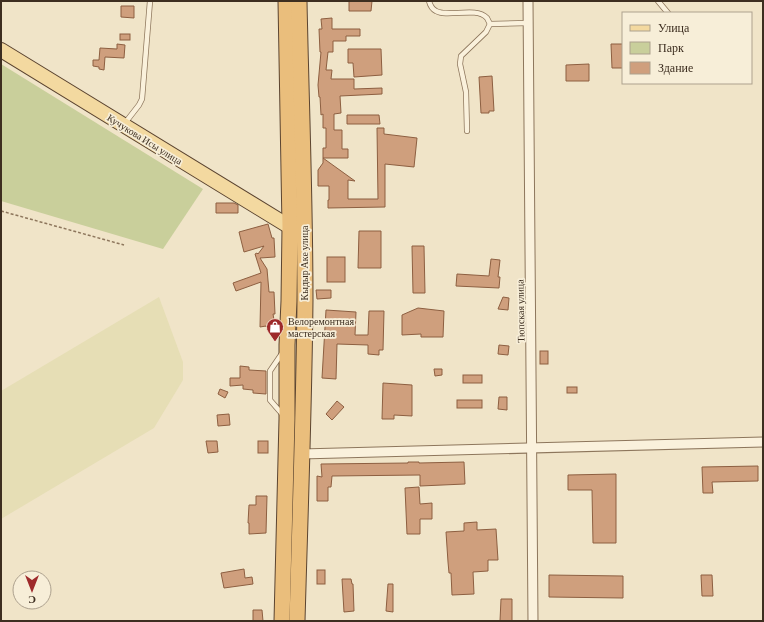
<svg xmlns="http://www.w3.org/2000/svg" width="764" height="622" font-family="'Crimson Pro',serif">
<style>
.farmland{fill:#e6deb5}
.green{fill:#c9cf9b}
.building{fill:#cf9f7d;stroke:#8d5f41}
.lines{fill:none;stroke-linecap:round;stroke-linejoin:round}
.service-casing{stroke:#8d765c;stroke-width:6}
.minor-casing{stroke:#8d765c;stroke-width:11}
.primary-casing{stroke:#5b4430;stroke-width:16}
.trunk-casing{stroke:#5b4430;stroke-width:17}
.path{stroke:#8d765c;stroke-width:1.5;stroke-dasharray:3 2;stroke-linecap:butt}
.service{stroke:#faf1dc;stroke-width:4.5}
.minor{stroke:#faf1dc;stroke-width:9}
.primary{stroke:#f3d9a0;stroke-width:14}
.trunk{stroke:#eabe7c;stroke-width:15}
.labels{text-anchor:middle;stroke-width:3.5;stroke-linejoin:round;paint-order:stroke}
.street-label{font-size:10px;fill:#3d2e20;stroke:#f7eed8}
.poi-label{font-size:10px;fill:#3d2e20;stroke:#f7eed8;text-anchor:start}
</style>
<rect width="100%" height="100%" fill="#f0e4c8"/>
<polygon class="farmland" points="159,297 183,362 183,380 154,428 1,519 1,391"/>
<polygon class="green" points="1,64 203,189 163,249 1,201"/>
<g class="building">
<polygon points="349,1 372,1 371,11 349,11"/>
<polygon points="121,6 134,6 134,18 121,17"/>
<polygon points="332,18 332,29 360,29 360,36 346,36 346,41 333,41 333,52 328,52 326,70 332,70 331,79 354,79 354,89 382,88 382,94 340,96 341,113 334,114 334,130 342,130 342,149 348,149 348,158 323,158 323,148 326,148 326,128 323,128 323,114 321,115 320,97 319,97 318,85 321,52 320,52 319,29 322,29 321,19"/>
<rect x="120" y="34" width="10" height="6"/>
<polygon points="117,44 125,45 124,58 105,57 104,70 99,69 99,67 93,66 93,60 99,60 100,48 117,49"/>
<polygon points="611,44 623,44 623,68 612,68"/>
<polygon points="348,49 381,49 382,75 354,77 353,63 348,63"/>
<polygon points="589,64 589,81 566,81 566,65"/>
<polygon points="492,76 494,111 489,111 489,113 481,113 479,77"/>
<polygon points="347,115 379,115 380,124 347,124"/>
<polygon points="377,128 384,128 384,134 417,138 414,167 385,164 385,207 328,208 328,200 329,200 329,186 318,186 318,170 323,163 323,158 355,181 348,180 348,199 378,199"/>
<polygon points="216,203 234,203 238,205 238,213 216,213"/>
<polygon points="268,224 272,238 274,238 275,257 260,258 267,269 269,292 274,292 275,314 273,314 275,326 266,327 266,326 260,327 261,282 236,291 233,283 261,273 255,254 257,253 258,254 264,246 244,252 239,232"/>
<polygon points="359,231 381,231 381,268 358,268"/>
<polygon points="412,246 424,246 425,293 413,293"/>
<rect x="327" y="257" width="18" height="25"/>
<polygon points="491,259 500,260 498,277 500,277 499,288 456,286 457,274 489,276"/>
<polygon points="316,290 331,290 331,298 317,299"/>
<polygon points="503,297 509,298 508,310 498,309"/>
<polygon points="418,308 444,311 443,337 421,337 421,334 402,335 402,315"/>
<polygon points="326,310 356,312 355,335 368,335 369,311 384,311 383,350 379,350 379,355 368,354 368,345 337,344 336,379 322,378"/>
<polygon points="499,345 509,346 508,355 498,354"/>
<rect x="540" y="351" width="8" height="13"/>
<polygon points="240,366 249,367 249,370 266,371 266,394 253,393 253,390 243,389 243,385 230,386 230,378 240,378"/>
<polygon points="434,369 442,369 442,375 435,376"/>
<rect x="463" y="375" width="19" height="8"/>
<polygon points="383,383 412,385 412,416 394,415 394,419 382,419"/>
<rect x="567" y="387" width="10" height="6"/>
<polygon points="220,389 228,392 225,398 218,394"/>
<polygon points="499,397 507,397 507,410 498,409"/>
<rect x="457" y="400" width="25" height="8"/>
<polygon points="337,401 344,407 332,420 326,414"/>
<polygon points="229,414 230,425 218,426 217,415"/>
<polygon points="206,441 217,441 218,452 208,453"/>
<rect x="258" y="441" width="10" height="12"/>
<polygon points="408,462 419,462 419,463 464,462 465,484 420,486 420,475 332,476 331,487 328,487 328,501 317,501 317,476 322,477 321,464 408,463"/>
<polygon points="758,466 758,481 712,482 713,493 703,493 702,467"/>
<polygon points="616,474 616,543 593,543 592,490 568,490 568,475"/>
<polygon points="419,487 420,504 432,503 432,519 420,519 420,534 407,534 405,488"/>
<polygon points="256,496 267,496 266,533 249,534 249,523 248,523 249,505 256,505"/>
<polygon points="477,522 477,530 496,529 498,560 488,560 488,571 473,572 474,594 452,595 451,573 449,573 448,562 446,532 464,531 464,523"/>
<polygon points="244,569 245,578 252,577 253,584 224,588 221,573"/>
<rect x="317" y="570" width="8" height="14"/>
<polygon points="549,575 623,576 623,598 549,597"/>
<polygon points="701,575 712,575 713,596 702,596"/>
<polygon points="342,579 351,579 352,584 353,584 354,611 344,612"/>
<polygon points="388,584 393,584 393,612 386,611"/>
<polygon points="501,599 512,599 512,621 500,621"/>
<polygon points="253,610 262,610 263,621 253,621"/>
</g>
<g class="lines">
<g class="service-casing">
<g id="service">
<path d="M429 1C430 5 432 9 436 11 448 18 476 6 487 18 488 20 489 22 490 24L528 23"/>
<polyline points="658,1 668,13"/>
<polyline points="125,123 139,105 142,99 150,1"/>
<polyline points="467,131 466,92 460,64 461,56 486,32 490,24"/>
<polyline points="283,352 270,371 270,400 283,415"/>
</g>
</g>
<g class="minor-casing">
<g id="minor">
<polyline points="528,1 533,621"/>
<polyline points="301,454 763,442"/>
</g>
</g>
<g class="primary-casing">
<polyline id="primary" points="1,50 290,227 299,227"/>
</g>
<g class="trunk-casing">
<g id="trunk">
<polyline points="282,621 287,419 287,345 289,301 290,227 286,1"/>
<path d="M297 621C300 514 304 407 305 300 305 200 301 101 299 1"/>
</g>
</g>
<polyline class="path" points="1,211 124,245"/>
<use href="#service" class="service"/>
<use href="#minor" class="minor"/>
<use href="#primary" class="primary"/>
<use href="#trunk" class="trunk"/>
</g>
<defs>
<g id="shop-pin" transform="scale(0.9)"><path d="M0 17L-7.5 6A9.5 9.5 0 1 1 7.5 6Z" fill="#9e2a2b" stroke="#f7eed8"/><path d="M-5-2.5h2.3a2.7 3.5 0 0 1 5.4 0H5L5.5 6h-11ZM-1.5-2.5h3a1.5 2.3 0 0 0-3 0Z" fill="#fff"/></g>
</defs>
<g fill-rule="evenodd">
<use href="#shop-pin" x="275" y="327"/>
</g>
<g class="labels">
<g class="street-label">
<text transform="translate(145 139) rotate(32)" y="4">Кучукова Исы улица</text>
<text transform="translate(304 263) rotate(-90)" y="4">Кыдыр Аке улица</text>
<text transform="translate(520 311) rotate(-91)" y="4">Тюпская улица</text>
</g>
<g class="poi-label">
<text x="288" y="325">Велоремонтная<tspan x="288" dy="12">мастерская</tspan></text>
</g>
</g>
<rect width="764" height="622" fill="none" stroke="#3d2e20" stroke-width="4"/>
<rect x="622" y="12" width="130" height="72" fill="#f7eed8" stroke="#ada18e"/>
<rect x="630" y="25" width="20" height="6" fill="#f3d9a0" stroke="#ada18e"/>
<text x="658" y="32" font-size="12" fill="#3d2e20">Улица</text>
<rect x="630" y="42" width="20" height="12" fill="#c9cf9b" stroke="#ada18e"/>
<text x="658" y="52" font-size="12" fill="#3d2e20">Парк</text>
<rect x="630" y="62" width="20" height="12" fill="#cf9f7d" stroke="#ada18e"/>
<text x="658" y="72" font-size="12" fill="#3d2e20">Здание</text>
<g transform="translate(32 590) rotate(180)"><circle r="19" fill="#f7eed8" stroke="#ada18e"/>
<path d="M0-3L7 15L0 10L-7 15Z" fill="#9e2a2b"/>
<text y="-6" font-size="11" font-weight="bold" text-anchor="middle" fill="#3d2e20">С</text>
</g>
</svg>
